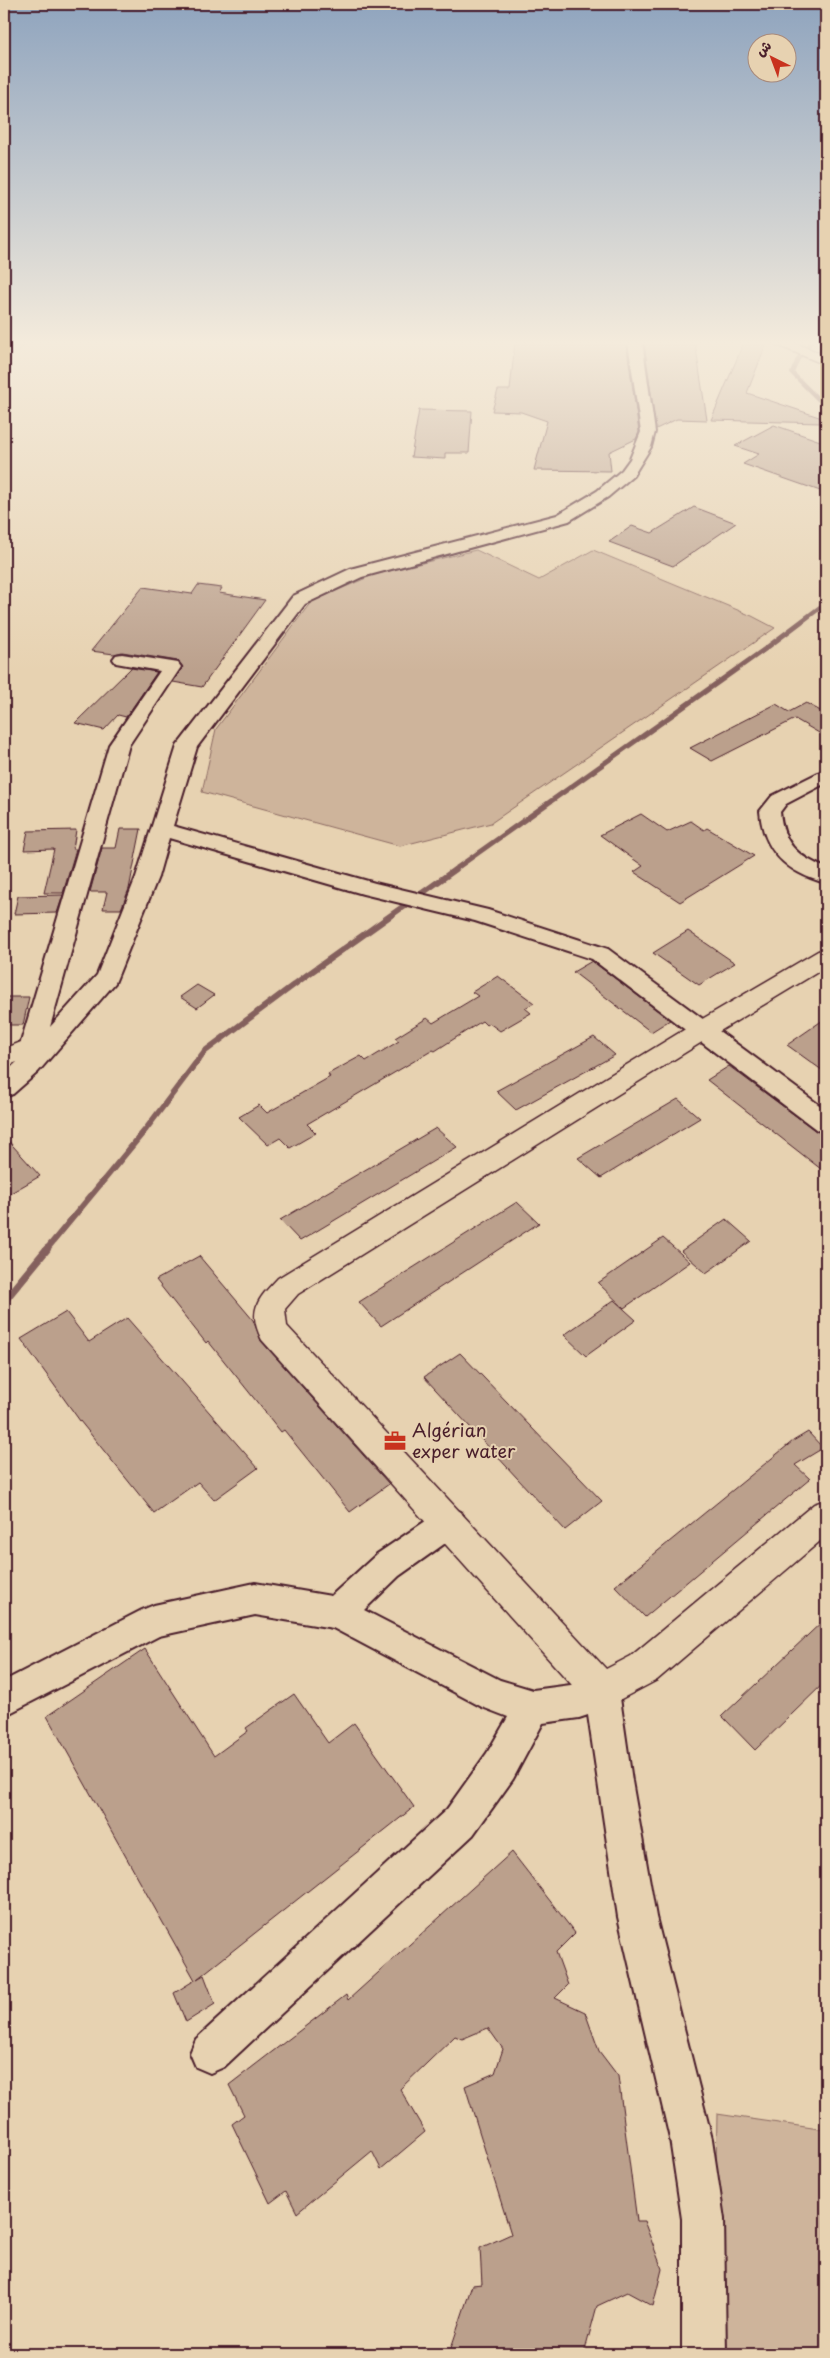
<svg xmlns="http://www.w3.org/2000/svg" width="830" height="2358" font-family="'Playpen Sans','Playpen Sans Arabic',sans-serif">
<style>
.green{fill:#ceb49b;stroke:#8c6a63}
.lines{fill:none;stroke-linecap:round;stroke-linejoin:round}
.stream-far3{stroke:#84615d;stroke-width:4}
.stream-far2{stroke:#84615d;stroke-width:5}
.stream-far1{stroke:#84615d;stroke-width:6}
.stream{stroke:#84615d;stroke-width:8}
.building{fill:#bba08c;stroke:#4a1f2b}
.street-casing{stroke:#4a1f2b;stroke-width:4}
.secondary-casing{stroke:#4a1f2b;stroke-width:3}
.primary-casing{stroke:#4a1f2b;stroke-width:3}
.street{fill:#e7d2b1;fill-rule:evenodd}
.secondary{fill:#e7d2b1;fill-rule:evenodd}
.primary{fill:#e7d2b1;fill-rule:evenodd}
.labels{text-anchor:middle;stroke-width:4;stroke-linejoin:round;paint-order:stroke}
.poi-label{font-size:18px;fill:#4a1f2b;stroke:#e7d2b1;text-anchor:start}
</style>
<rect width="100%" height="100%" fill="#e7d2b1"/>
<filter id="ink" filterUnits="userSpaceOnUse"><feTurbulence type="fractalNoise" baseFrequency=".02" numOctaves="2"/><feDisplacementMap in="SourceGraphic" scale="10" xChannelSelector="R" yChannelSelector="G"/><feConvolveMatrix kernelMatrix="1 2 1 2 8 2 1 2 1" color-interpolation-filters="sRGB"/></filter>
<g filter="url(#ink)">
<g class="green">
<polygon points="4,342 29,342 4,363"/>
<polygon points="476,550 539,580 593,550 752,616 775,628 491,823 400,846 202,792 216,729 311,602 373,575"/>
<polygon points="717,2114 826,2130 826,2354 713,2354"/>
</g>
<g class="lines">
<polyline class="stream-far3" points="811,342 798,359 792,373 826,407"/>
<polyline class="stream-far2" points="454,870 765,649 826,603"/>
<polyline class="stream-far1" points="46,1250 146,1129 204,1052 307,975 456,869"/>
<polyline class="stream" points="4,1301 47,1249"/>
</g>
<g class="building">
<polygon points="515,342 626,342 639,432 636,439 609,452 611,471 534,470 547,421 521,412 492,411 498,390 510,390"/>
<polygon points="644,342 695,342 707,420 677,419 656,429"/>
<polygon points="744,342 767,342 747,393 822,418 821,423 711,420"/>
<polygon points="419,410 472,411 469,453 445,453 445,459 411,457"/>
<polygon points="774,425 826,443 826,493 743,464 759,454 735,446"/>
<polygon points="694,507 736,523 673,566 609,542 632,526 652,533"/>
<polygon points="198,585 222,588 219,593 265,600 202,687 173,682 183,667 178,661 122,652 114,654 91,651 143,587 192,594"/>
<polygon points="131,668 157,672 126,717 118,715 104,730 75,723"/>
<polygon points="806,703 826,714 826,737 795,719 712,761 690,748 776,704 789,712"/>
<polygon points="641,814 667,832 691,821 704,830 707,828 754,856 680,902 634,872 643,866 600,835"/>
<polygon points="120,829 141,829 129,889 121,909 103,909 107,892 90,892 102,848 116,848"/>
<polygon points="76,830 73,849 76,849 63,893 44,893 54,849 24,850 28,831"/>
<polygon points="63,895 57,913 14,914 18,896"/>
<polygon points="688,931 735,963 699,985 653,953"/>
<polygon points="592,961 670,1020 651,1032 573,972"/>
<polygon points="498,976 534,1003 525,1008 531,1013 500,1031 489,1023 486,1025 482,1021 435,1051 433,1050 307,1124 316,1133 290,1148 280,1138 268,1145 239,1117 259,1105 267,1113 330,1077 328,1074 361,1056 366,1061 399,1041 395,1038 427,1018 433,1023 478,996 472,992"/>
<polygon points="197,985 214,995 197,1008 180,997"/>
<polygon points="4,997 29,997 23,1025 4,1025"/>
<polygon points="826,1018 826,1073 787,1045"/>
<polygon points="594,1037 615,1055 516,1110 496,1091"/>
<polygon points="729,1066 816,1131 826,1134 826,1173 707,1080"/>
<polygon points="678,1099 700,1118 601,1178 578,1158"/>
<polygon points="436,1128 457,1147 300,1241 280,1220"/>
<polygon points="4,1136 40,1176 4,1197"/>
<polygon points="517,1202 539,1223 381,1326 359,1302"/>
<polygon points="726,1219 751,1241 706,1273 681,1251"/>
<polygon points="663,1238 690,1262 624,1308 598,1283"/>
<polygon points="199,1256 253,1320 261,1341 389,1484 350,1512 284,1430 281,1432 208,1341 206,1343 156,1280"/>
<polygon points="614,1300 636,1320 586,1356 564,1335"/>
<polygon points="66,1312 89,1342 127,1318 258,1468 214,1500 198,1482 154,1513 80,1421 21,1339"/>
<polygon points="460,1353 602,1501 565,1530 424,1377"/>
<polygon points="808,1432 823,1448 795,1465 810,1479 645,1617 615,1586 793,1441"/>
<polygon points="826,1618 826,1681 755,1750 722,1716"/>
<polygon points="145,1649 214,1756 248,1731 246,1728 294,1694 328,1743 354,1723 414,1807 197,1979 204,1975 215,2004 186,2022 174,1993 195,1980 47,1716"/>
<polygon points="512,1852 575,1933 556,1952 568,1985 555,1998 585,2012 599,2051 618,2076 637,2221 644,2221 662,2269 653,2306 627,2292 597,2306 584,2354 449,2354 472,2285 482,2284 480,2248 511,2234 465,2086 495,2073 503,2049 488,2028 462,2039 455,2036 400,2089 425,2132 381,2169 372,2151 297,2213 286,2191 270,2203 232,2124 244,2115 229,2085 346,1995 348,2000"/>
</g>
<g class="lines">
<g class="street-casing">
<g id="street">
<polygon points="628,342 642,342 655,432 651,447 633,476 608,497 569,521 362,577 305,604 197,747 173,826 375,883 488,910 608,949 826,1110 826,1132 817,1130 592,959 475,921 363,894 169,838 158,877 115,983 38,1072 13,1094 4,1097 4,1074 17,1062 4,1067 4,1049 21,1042 109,745 160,671 116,663 113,659 116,655 122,654 172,662 178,663 181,667 129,745 50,1027 97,975 136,877 177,746 293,596 350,569 557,515 597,491 622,470 630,459 641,432"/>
<path d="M826 769V783L786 804 780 812C783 844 797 856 826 868V883C788 873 763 852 760 811L772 796Z"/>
<polygon points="450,1507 461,1512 466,1522 461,1532 399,1576 364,1610 500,1680 533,1690 578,1684 602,1674 614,1679 619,1691 632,1781 656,1917 712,2139 724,2219 726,2354 682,2354 682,2219 670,2139 618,1917 588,1715 579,1718 543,1723 513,1779 473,1835 224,2067 210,2073 196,2067 190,2053 196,2039 447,1809 487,1753 508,1717 482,1707 333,1628 255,1615 159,1636 4,1716 4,1681 142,1610 154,1605 255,1583 331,1596 377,1554 439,1512"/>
</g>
</g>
<g class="secondary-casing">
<path id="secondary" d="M826 949V967L710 1037 298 1294 285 1309 287 1326 606 1669 631 1656 814 1504 826 1500V1536L657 1680 602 1709 589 1704 262 1340C247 1310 258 1299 278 1278L692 1025 818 951Z"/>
</g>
<g class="primary-casing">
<polygon id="primary" points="775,342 793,342 826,356 826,365 777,345"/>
</g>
<use href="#street" class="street"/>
<use href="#secondary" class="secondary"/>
<use href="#primary" class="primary"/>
</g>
</g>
<linearGradient id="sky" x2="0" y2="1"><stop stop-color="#8fa4be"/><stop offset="0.51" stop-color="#f4ebdc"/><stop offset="1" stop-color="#f4ebdc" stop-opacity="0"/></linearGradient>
<rect width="830" height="672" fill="url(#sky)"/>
<defs>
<g id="office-bare" transform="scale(1.725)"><path d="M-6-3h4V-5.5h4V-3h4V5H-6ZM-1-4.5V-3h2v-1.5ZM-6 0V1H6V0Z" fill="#c8321e" stroke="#e7d2b1" stroke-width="2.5" paint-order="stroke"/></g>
</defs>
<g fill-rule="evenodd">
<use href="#office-bare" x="395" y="1441"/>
</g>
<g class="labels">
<g class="poi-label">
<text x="412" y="1437">Algérian<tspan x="412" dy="21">exper water</tspan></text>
</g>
</g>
<rect width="830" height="2358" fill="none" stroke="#e7d2b1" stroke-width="20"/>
<rect x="10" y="10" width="810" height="2338" fill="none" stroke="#4a1f2b" stroke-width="2" filter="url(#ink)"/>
<g transform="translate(772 58) rotate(318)"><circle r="24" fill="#e7d2b1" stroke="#a88a7b"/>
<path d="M0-4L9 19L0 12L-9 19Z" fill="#c8321e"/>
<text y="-8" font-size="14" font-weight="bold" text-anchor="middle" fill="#4a1f2b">ش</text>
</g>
</svg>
